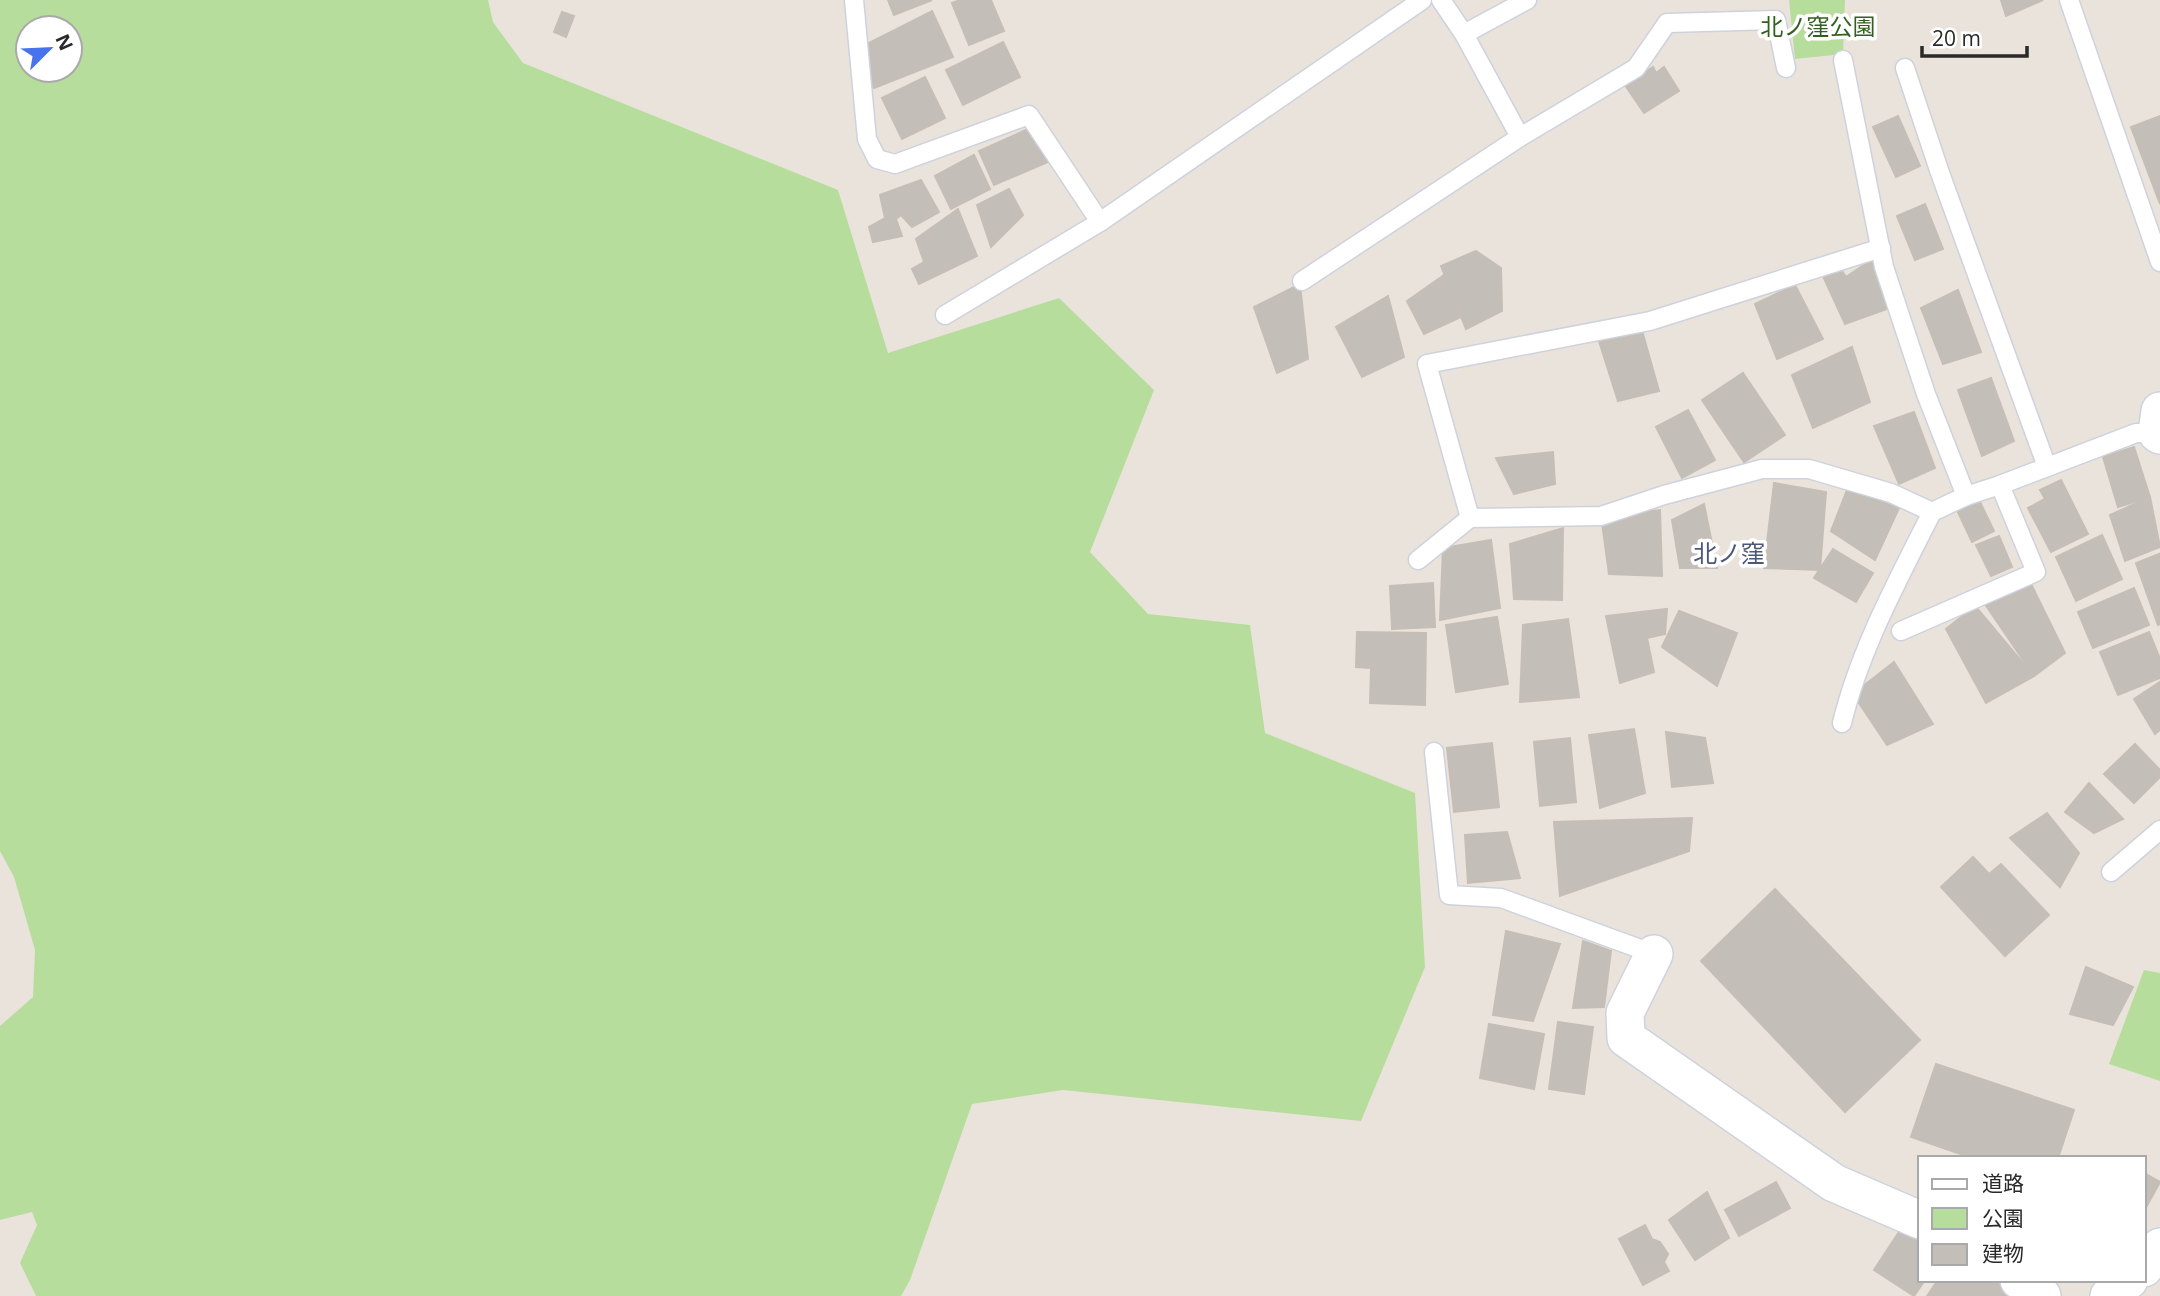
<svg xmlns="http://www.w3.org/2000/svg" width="2160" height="1296" font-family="'Open Sans','Noto Sans JP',sans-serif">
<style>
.green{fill:#b7dd9c;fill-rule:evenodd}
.building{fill:#c3beb7;stroke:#c5beb6;stroke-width:2}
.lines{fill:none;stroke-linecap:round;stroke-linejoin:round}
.service-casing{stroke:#ced2dd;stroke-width:21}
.minor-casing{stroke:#ced2dd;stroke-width:40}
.service{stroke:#fff;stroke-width:18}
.minor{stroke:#fff;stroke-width:37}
.labels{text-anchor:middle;stroke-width:7;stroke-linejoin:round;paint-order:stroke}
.park-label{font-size:23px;fill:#32601f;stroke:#fff}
.neighbourhood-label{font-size:24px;fill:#4d5876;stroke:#fff}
</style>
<rect width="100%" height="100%" fill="#eae3dc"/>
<g class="green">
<path d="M0 0H488L493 22 523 63 838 190 888 353 1059 298 1154 390 1090 552 1148 614 1250 625 1265 733 1415 793 1425 967 1361 1121 1063 1090 972 1104 910 1280 901 1296H36L20 1263 37 1225 32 1212 0 1220V1026L33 997 35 950 14 877 0 851ZM70 28V70H28V28Z"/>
<polygon points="1789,0 1845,0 1843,54 1795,59"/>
<polygon points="2144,970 2160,973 2160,1081 2109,1064"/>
</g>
<g class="building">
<polygon points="888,0 932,0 894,15"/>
<polygon points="960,0 991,0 1004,31 969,45 952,3"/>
<polygon points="2001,0 2043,0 2006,16"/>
<polygon points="932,11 953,57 874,88 864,70 859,48"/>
<polygon points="562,12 574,16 566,37 554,32"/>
<polygon points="1003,42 1020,77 963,105 946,70"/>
<polygon points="1653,67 1656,73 1664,67 1679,91 1644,113 1625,85"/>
<polygon points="925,77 945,118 902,139 882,98"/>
<polygon points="1898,116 1920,166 1896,177 1873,127"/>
<polygon points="2160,116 2160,204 2131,127"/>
<polygon points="1026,130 1050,161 994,185 979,151"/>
<polygon points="974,155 990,189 951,209 935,176"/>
<polygon points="921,180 939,212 912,227 901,215 896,219 902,236 873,242 869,227 885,218 880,195"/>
<polygon points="1009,189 1023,215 991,247 977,205"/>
<polygon points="1925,204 1943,249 1915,260 1897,216"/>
<polygon points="958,209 977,256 919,284 912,269 924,262 916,239"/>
<polygon points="1476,251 1501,268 1502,311 1466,329 1441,266"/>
<polygon points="1871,260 1887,309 1845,324 1822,274 1838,265 1846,277"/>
<polygon points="1444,275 1461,317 1424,334 1407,301"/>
<polygon points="1300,284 1308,359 1277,373 1254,307"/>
<polygon points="1795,285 1823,339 1777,359 1755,304"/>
<polygon points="1958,290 1981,352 1943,364 1921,308"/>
<polygon points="1388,296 1404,357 1362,377 1336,327"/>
<polygon points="1641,327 1659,391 1618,401 1598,338"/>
<polygon points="1852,347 1870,402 1813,428 1792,375"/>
<polygon points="1743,373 1785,435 1744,462 1702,400"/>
<polygon points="1991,378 2014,441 1982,456 1958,390"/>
<polygon points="1688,410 1715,460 1682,478 1656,427"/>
<polygon points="1914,412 1935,468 1899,484 1874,426"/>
<polygon points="2134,447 2150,497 2118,507 2103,457"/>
<polygon points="1553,452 1555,484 1514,494 1496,458"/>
<polygon points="2061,480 2088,534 2051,552 2028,508 2045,499 2040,490"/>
<polygon points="1774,483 1826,492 1820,570 1764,568"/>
<polygon points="1847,490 1899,508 1875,560 1831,531"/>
<polygon points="2150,497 2160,547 2125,561 2110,515"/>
<polygon points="1979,500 1994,531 1972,542 1957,510"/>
<polygon points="1704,504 1717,568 1680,568 1672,520"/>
<polygon points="1660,510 1662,576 1609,574 1601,516"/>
<polygon points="1563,528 1562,600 1514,599 1510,544"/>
<polygon points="2102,535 2122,579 2076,601 2056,557"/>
<polygon points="1999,536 2012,567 1991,576 1976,545"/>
<polygon points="1491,540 1500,608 1440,620 1443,548"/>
<polygon points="1833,549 1873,573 1856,602 1814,578"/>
<polygon points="2159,554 2160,624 2158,625 2136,563"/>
<polygon points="2029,580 2065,653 2034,676 1985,604"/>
<polygon points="1433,583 1435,627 1392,629 1390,586"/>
<polygon points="2134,588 2149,625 2093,648 2078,612"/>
<polygon points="1975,606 2034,676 1986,703 1946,629"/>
<polygon points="1667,609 1665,634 1647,638 1654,672 1620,683 1606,616"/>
<polygon points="1679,611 1737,633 1717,686 1662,647"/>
<polygon points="1497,617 1508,684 1456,692 1446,625"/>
<polygon points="1568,619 1579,697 1520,702 1523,625"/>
<polygon points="1357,632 1426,633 1425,705 1370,703 1371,668 1356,667"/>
<polygon points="2149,632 2160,659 2160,678 2118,695 2100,652"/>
<polygon points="1894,662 1933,724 1887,745 1853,694"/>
<polygon points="2160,682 2160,730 2155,734 2134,699"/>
<polygon points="1634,729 1645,793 1600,808 1589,735"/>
<polygon points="1666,732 1705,738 1713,783 1672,787"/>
<polygon points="1570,738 1576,802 1540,806 1534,742"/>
<polygon points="1492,743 1499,807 1454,812 1447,748"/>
<polygon points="2135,744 2160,770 2160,777 2134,803 2104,774"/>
<polygon points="2089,783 2123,819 2094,833 2065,812"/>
<polygon points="2047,813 2079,853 2060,887 2010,838"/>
<polygon points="1692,818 1689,851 1560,896 1554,822"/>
<polygon points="1507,832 1520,878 1468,883 1465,835"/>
<polygon points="1973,857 1989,874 2001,864 2049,915 2005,956 1941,887"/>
<polygon points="1775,889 1920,1040 1845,1112 1701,961"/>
<polygon points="1506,931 1560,944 1533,1021 1493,1015"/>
<polygon points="1583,941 1611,951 1604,1007 1573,1008"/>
<polygon points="2086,967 2133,987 2113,1025 2070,1014"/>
<polygon points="1558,1022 1593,1027 1584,1094 1549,1089"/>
<polygon points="1489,1024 1544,1034 1534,1089 1480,1078"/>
<polygon points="1936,1064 2074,1110 2058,1158 1972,1158 1911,1137"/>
<polygon points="2144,1173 2160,1182 2144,1211"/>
<polygon points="1776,1182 1790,1208 1739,1236 1725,1210"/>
<polygon points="1707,1192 1729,1238 1695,1260 1669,1220"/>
<polygon points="1645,1225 1652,1239 1660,1242 1668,1254 1664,1262 1669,1271 1643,1285 1619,1239"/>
<polygon points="1903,1226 1920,1237 1920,1280 1925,1280 1914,1296 1874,1270"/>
<polygon points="1938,1280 1993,1280 1996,1283 1998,1280 2014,1280 2036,1296 1927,1296"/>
</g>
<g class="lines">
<g class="service-casing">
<g id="service">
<polyline points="854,0 867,139 877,159 895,164 1029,115 1100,222"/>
<polyline points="2069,0 2160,262"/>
<polyline points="1464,34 1527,0"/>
<polyline points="1843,60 1884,267 1926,394 1966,496"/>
<polyline points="1905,68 1940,173 2047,467"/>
<polyline points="1520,137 1636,68 1667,23 1776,20 1786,68"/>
<polyline points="1302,281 1520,137 1464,34 1441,0"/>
<polyline points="945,315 1100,222 1422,0"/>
<polyline points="1470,518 1427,364 1650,321 1881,248"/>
<polyline points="1418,560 1470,518 1601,516 1664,495 1762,469 1809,469 1891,493 1932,512 1966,496 2000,485 2136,433 2157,433 2158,438"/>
<polyline points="1901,631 2036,572 2000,485"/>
<path d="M1842 723C1860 649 1898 580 1932 512"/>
<polyline points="1434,752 1449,895 1501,898 1654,954"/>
<polyline points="2111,872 2160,830"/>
</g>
</g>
<g class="minor-casing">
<g id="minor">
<polyline points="2160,411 2157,433 2160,435"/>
<polyline points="1654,954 1625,1013 1626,1038 1834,1183 1920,1220"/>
<polyline points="2144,1268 2160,1247"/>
<polyline points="2019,1280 2042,1296"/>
<polyline points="2109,1296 2129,1280"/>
</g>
</g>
<use href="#service" class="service"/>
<use href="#minor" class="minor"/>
</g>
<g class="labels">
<g class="park-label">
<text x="1818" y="35">北ノ窪公園</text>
</g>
<g class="neighbourhood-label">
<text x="1729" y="562">北ノ窪</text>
</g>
</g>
<rect x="1918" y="1156" width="228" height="126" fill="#ffffff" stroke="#a9a9a9" stroke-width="2"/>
<rect x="1932" y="1179" width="35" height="10" fill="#ffffff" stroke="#a9a9a9" stroke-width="2"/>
<text x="1982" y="1191" font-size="21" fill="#292929">道路</text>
<rect x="1932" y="1208" width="35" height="21" fill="#b7dd9c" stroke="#a9a9a9" stroke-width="2"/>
<text x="1982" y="1226" font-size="21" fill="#292929">公園</text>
<rect x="1932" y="1244" width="35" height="21" fill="#c3beb7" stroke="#a9a9a9" stroke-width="2"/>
<text x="1982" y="1261" font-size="21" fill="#292929">建物</text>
<g transform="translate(49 49) rotate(66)"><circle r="33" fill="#ffffff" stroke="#a9a9a9" stroke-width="2"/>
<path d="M0-5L12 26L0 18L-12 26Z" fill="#4773ec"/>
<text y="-10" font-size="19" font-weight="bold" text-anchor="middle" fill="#292929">N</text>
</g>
<path d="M1922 46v10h105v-10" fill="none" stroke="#292929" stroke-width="3.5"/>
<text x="1932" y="46" font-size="21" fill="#292929" stroke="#ffffff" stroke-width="5" paint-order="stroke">20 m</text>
</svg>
